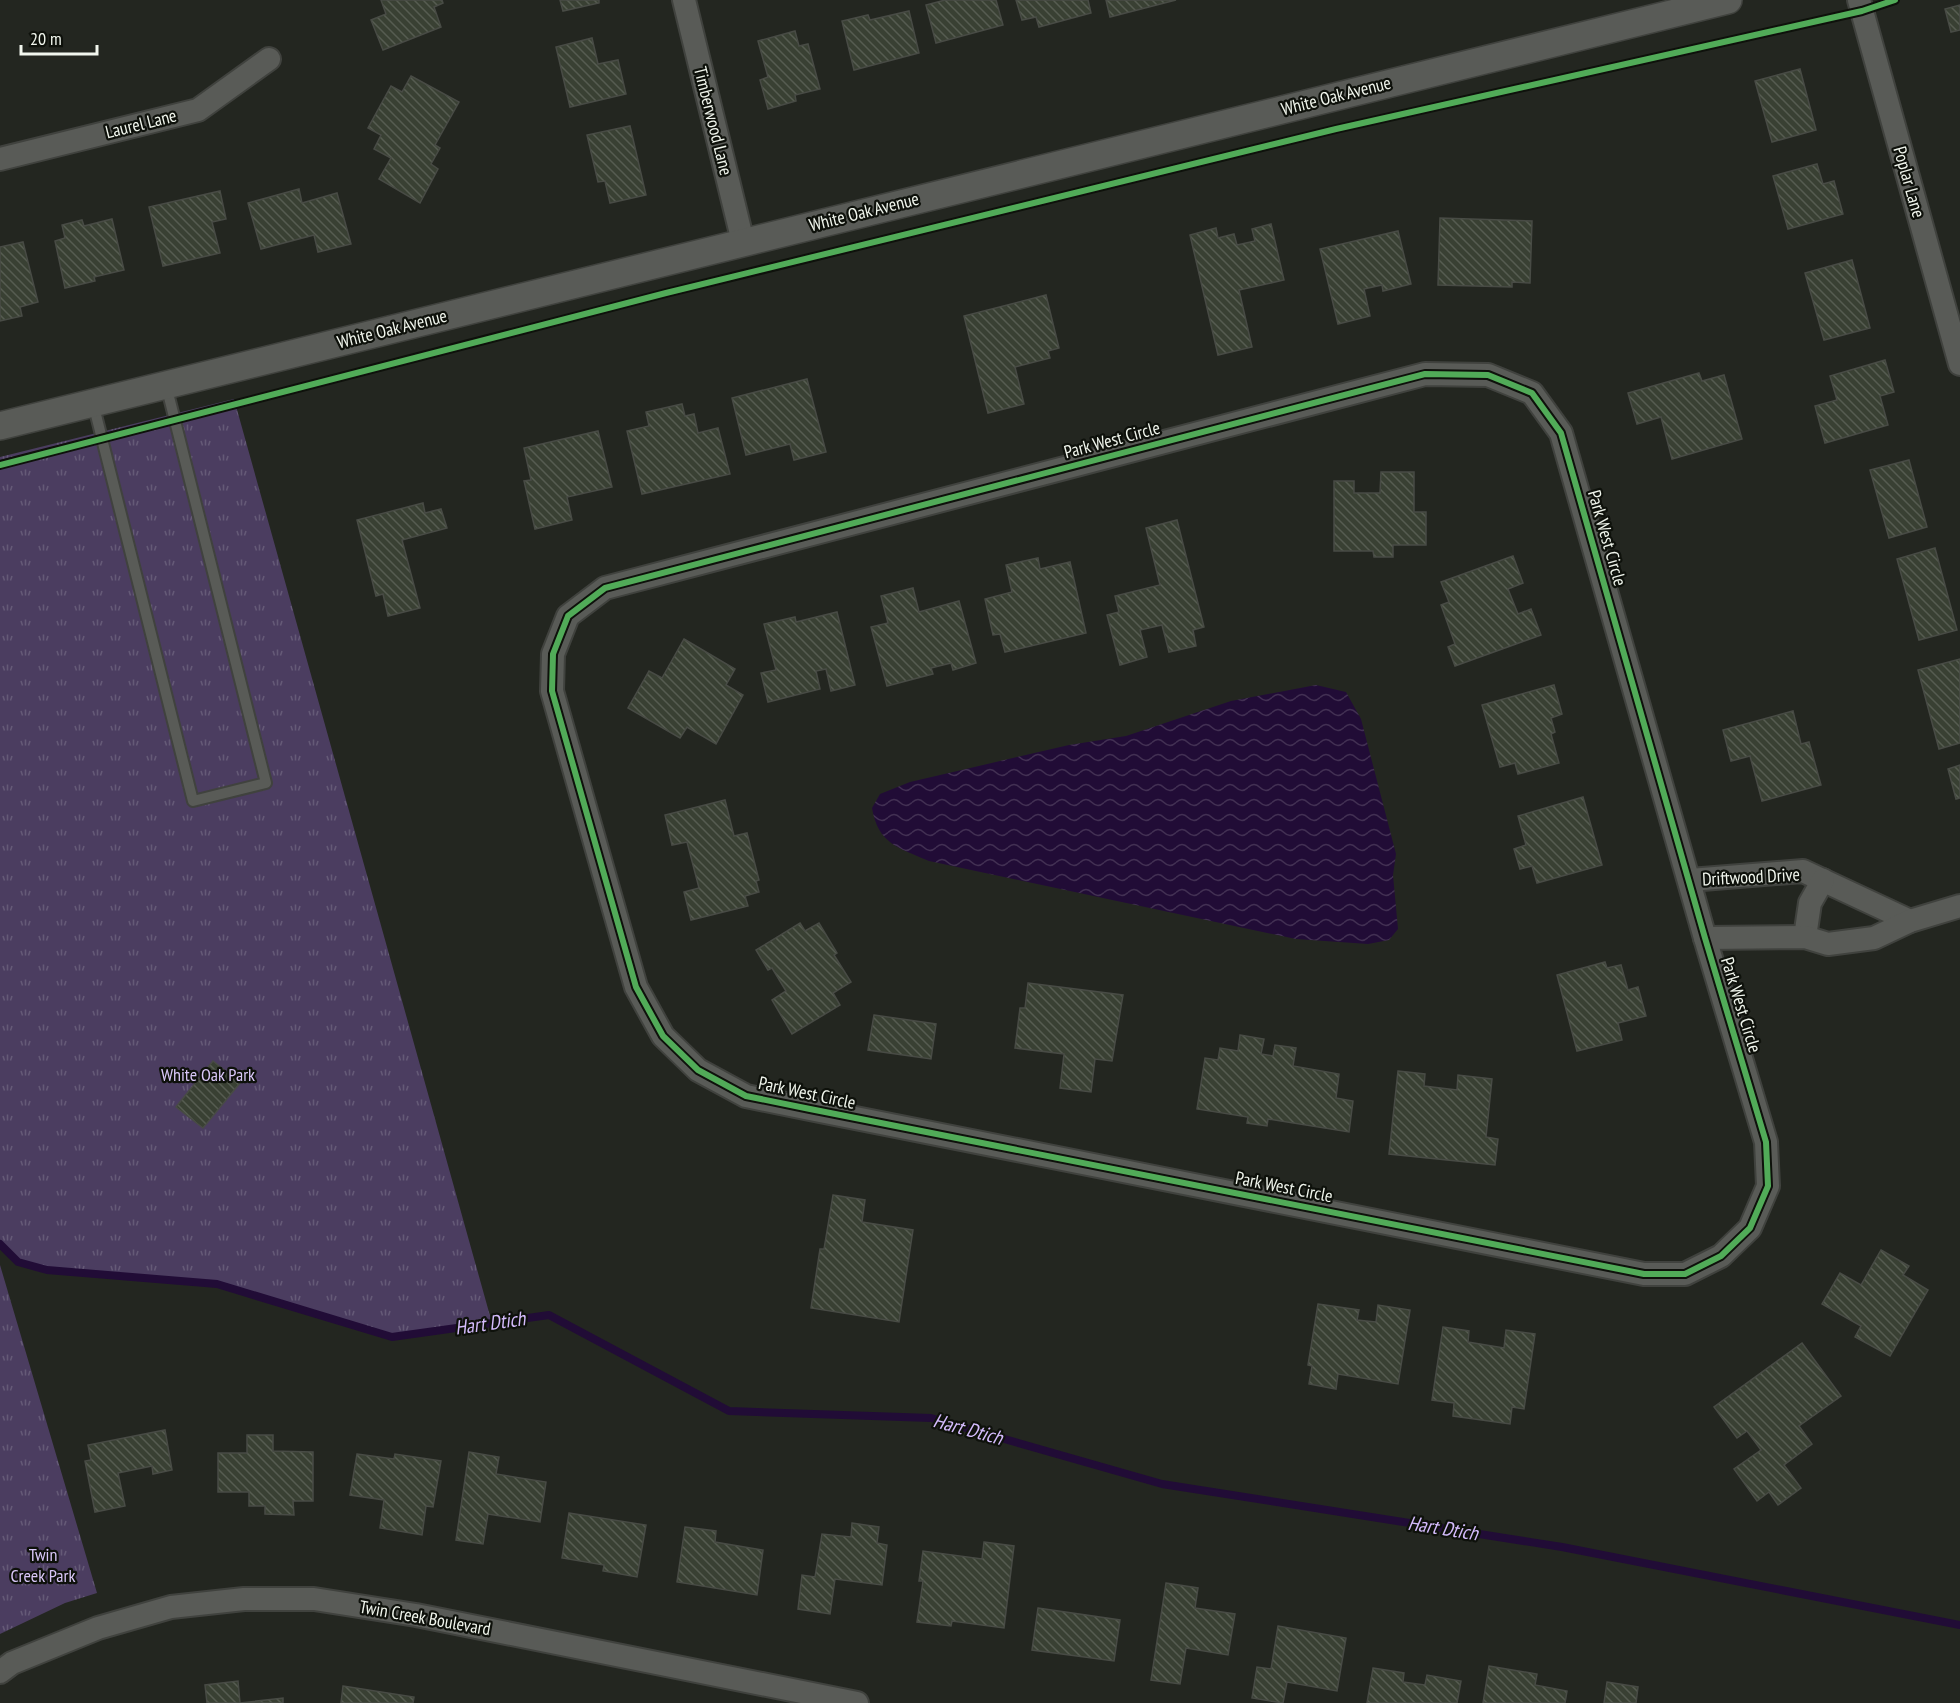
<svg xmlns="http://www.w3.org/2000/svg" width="1960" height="1703" font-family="'PT Sans Narrow',sans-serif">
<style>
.grass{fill:url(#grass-tufts)}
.water{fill:url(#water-waves)}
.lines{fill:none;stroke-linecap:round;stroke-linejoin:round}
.stream{stroke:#210c36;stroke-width:8}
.building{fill:url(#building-back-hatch);stroke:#484b45;stroke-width:1.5}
.service-casing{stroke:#40423e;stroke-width:14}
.minor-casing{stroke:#40423e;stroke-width:26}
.tertiary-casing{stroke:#40423e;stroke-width:30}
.service{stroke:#595b57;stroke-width:10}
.minor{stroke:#595b57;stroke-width:22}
.tertiary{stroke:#595b57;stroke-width:27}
.cycleway-casing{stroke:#0e110b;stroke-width:10}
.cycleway{stroke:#51ab58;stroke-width:6}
.labels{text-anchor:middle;stroke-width:4.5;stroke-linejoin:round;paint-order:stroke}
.street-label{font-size:18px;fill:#f1f6ed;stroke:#0e110b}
.park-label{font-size:18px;fill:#d9c7f8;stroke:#0e110b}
.water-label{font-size:20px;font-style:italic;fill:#d4bbfc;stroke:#0e110b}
</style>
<defs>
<pattern id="grass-tufts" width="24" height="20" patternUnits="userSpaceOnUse" patternTransform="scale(1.5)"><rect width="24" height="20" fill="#4b3d60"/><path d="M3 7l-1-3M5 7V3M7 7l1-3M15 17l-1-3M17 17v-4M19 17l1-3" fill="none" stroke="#655a77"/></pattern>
<pattern id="water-waves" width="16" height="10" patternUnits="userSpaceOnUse" patternTransform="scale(1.5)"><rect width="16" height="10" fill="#210c36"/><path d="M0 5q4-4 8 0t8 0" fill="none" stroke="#423053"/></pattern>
<pattern id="building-back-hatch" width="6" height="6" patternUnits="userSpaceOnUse" patternTransform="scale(1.5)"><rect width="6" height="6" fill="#394033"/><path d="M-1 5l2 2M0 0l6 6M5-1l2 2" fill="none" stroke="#565c51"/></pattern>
</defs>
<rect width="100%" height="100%" fill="#232620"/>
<g class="grass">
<polygon points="234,399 492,1323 392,1337 217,1284 47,1270 18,1262 0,1244 0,457"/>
<polygon points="0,1265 97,1593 65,1603 0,1634"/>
</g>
<path class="water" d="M1316 685 1346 692 1361 719 1396 854 1393 875 1398 929 1389 940 1368 944 1296 939 929 861C899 848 878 844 872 808L880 794 910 782 1069 745 1126 736 1231 701Z"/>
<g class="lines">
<polyline class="stream" points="0,1244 18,1262 47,1270 217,1284 392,1337 549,1315 729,1411 931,1418 1162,1484 1562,1547 1960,1625"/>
</g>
<g class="building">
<polygon points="381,0 442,0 443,3 434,7 441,27 383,50 371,20 386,14"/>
<polygon points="560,0 599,0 599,3 563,11"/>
<polygon points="945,0 996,0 1003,25 936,43 926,5"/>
<polygon points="1016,0 1088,0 1091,13 1039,27 1036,17 1022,20"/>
<polygon points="1106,0 1176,0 1110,17"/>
<polygon points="1960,5 1960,30 1951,32 1945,9"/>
<polygon points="909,11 919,53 854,70 842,21 868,15 870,20"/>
<polygon points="795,31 799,46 808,44 820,89 795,95 796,101 768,109 760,80 768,77 758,41"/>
<polygon points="592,38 598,64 618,60 626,94 570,107 556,47"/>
<polygon points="1800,69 1816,130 1772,142 1755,81"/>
<polygon points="411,76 459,102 435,145 440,148 431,164 438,169 420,203 379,179 391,158 374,149 381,135 368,128 391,86 402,92"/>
<polygon points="630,126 646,195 610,203 605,181 598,182 587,135"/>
<polygon points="1817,164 1823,184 1834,181 1843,214 1788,229 1773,176"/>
<polygon points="299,189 302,203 337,193 351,244 318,252 314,235 261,249 248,203"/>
<polygon points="220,191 226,219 212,222 220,253 163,266 149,207"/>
<polygon points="1440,218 1532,221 1530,283 1512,282 1512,287 1438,285"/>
<polygon points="112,219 124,270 94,277 95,281 65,288 55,241 65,238 62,225 82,220 84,226"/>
<polygon points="1271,224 1284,280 1239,290 1252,347 1218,355 1190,235 1216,228 1218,238 1234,234 1237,245 1255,241 1252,229"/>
<polygon points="1398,231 1411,284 1383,291 1382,285 1364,289 1370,316 1338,324 1320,249"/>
<polygon points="23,242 38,302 20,307 22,316 0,321 0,247"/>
<polygon points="1852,260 1870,328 1824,340 1805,273"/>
<polygon points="1046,295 1059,348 1048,351 1050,358 1015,367 1024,404 988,413 964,316"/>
<polygon points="1885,360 1894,392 1880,396 1888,425 1825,443 1815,406 1837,400 1830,376"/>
<polygon points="1699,373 1702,381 1724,375 1742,439 1672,459 1661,417 1637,424 1628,393"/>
<polygon points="807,379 826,452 794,460 790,444 746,455 732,398"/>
<polygon points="682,404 685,416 694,414 698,433 718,428 730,474 642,494 627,431 649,426 646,412"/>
<polygon points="598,431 612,487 567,497 572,520 535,529 524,481 531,480 524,448"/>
<polygon points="1909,460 1927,527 1889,538 1870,470"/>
<polygon points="1381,472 1414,472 1414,512 1426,512 1426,545 1393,545 1393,557 1374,557 1373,551 1334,551 1334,481 1354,481 1354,493 1380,493"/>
<polygon points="423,503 425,513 441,509 447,528 402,540 420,608 388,616 383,594 376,596 357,520"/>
<polygon points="1177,520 1204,627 1193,630 1196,646 1169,652 1162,625 1140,630 1147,657 1120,665 1107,615 1119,612 1115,596 1160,585 1146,528"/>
<polygon points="1935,548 1957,630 1919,640 1897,559"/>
<polygon points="1513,556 1523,583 1508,589 1518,614 1531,609 1541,635 1455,666 1448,647 1455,644 1441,605 1449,602 1441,582"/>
<polygon points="1038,558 1040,569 1070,562 1086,633 1005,652 1000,634 993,635 985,599 1012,592 1006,565"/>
<polygon points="913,588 919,612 959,601 976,663 953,670 951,663 931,668 933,674 887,686 871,627 888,623 881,596"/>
<polygon points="837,612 855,685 831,691 826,669 816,671 820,689 768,702 761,673 776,670 764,624 795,617 796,622"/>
<polygon points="684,639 735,669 726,685 743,695 716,744 687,727 680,738 628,708 649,671 662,678"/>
<polygon points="1960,659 1960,743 1939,749 1918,670"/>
<polygon points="1554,685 1562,714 1551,718 1555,732 1551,734 1559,763 1518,774 1515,763 1500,767 1482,705"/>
<polygon points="1793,711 1801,744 1809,742 1821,785 1762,801 1750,756 1731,761 1723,730"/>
<polygon points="1960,765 1960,798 1956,799 1948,769"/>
<polygon points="1583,797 1602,865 1537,883 1532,866 1520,869 1514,849 1526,845 1518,816"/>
<polygon points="725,800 734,836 747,833 759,880 756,881 759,892 745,896 748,906 691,920 684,892 699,888 687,842 672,845 665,815"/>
<polygon points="800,923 805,931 819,923 837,953 834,955 851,982 833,993 840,1005 792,1034 772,1000 786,991 772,968 768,970 756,950"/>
<polygon points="1605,962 1607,968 1621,965 1628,990 1638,987 1646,1016 1618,1023 1622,1040 1577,1051 1557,975"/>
<polygon points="1028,983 1123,995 1112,1061 1095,1059 1091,1092 1060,1088 1064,1054 1015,1048 1020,1008 1025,1008"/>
<polygon points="874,1015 936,1024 931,1059 868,1050"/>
<polygon points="1240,1035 1264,1039 1261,1054 1273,1056 1275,1045 1296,1048 1293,1066 1339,1074 1336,1098 1353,1101 1349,1132 1268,1119 1267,1126 1247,1123 1248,1117 1197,1109 1205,1058 1218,1060 1220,1048 1238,1051"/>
<polygon points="213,1061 240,1083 203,1128 176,1107"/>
<polygon points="1398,1071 1425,1074 1424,1086 1457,1090 1458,1075 1492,1079 1486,1137 1498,1139 1495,1165 1389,1154"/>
<polygon points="833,1195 865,1200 862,1222 913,1230 899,1322 811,1308 820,1249 824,1249"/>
<polygon points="1881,1250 1909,1266 1903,1275 1928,1290 1890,1356 1855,1337 1861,1326 1822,1304 1840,1273 1861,1285"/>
<polygon points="1318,1304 1359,1310 1357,1320 1376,1322 1378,1305 1410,1310 1398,1384 1338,1374 1336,1389 1309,1384 1312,1366 1308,1365"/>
<polygon points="1443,1327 1469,1331 1468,1342 1504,1348 1506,1330 1535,1334 1524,1409 1512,1407 1510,1424 1453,1416 1454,1403 1432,1400"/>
<polygon points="1802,1343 1841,1396 1799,1426 1812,1444 1784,1465 1801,1488 1778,1505 1769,1492 1757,1501 1734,1469 1761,1450 1747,1431 1737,1438 1714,1407"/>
<polygon points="165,1430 172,1470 153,1474 152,1466 118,1473 125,1506 95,1512 85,1461 91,1460 88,1445"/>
<polygon points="247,1435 273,1435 273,1451 313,1452 313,1501 293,1501 294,1515 265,1514 265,1506 249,1506 249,1492 218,1492 218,1453 247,1453"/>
<polygon points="469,1452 499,1457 496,1474 546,1482 540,1522 488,1514 483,1544 456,1540"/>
<polygon points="357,1454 394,1459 395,1454 441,1461 433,1507 426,1506 422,1535 380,1528 384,1500 350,1495"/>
<polygon points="569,1513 646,1525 637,1577 603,1571 604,1565 562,1558"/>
<polygon points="852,1523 879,1527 877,1543 887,1545 882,1585 835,1579 830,1614 798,1609 802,1575 815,1577 822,1534 851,1537"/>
<polygon points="685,1527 716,1531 715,1542 763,1550 757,1595 677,1582"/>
<polygon points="984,1542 1014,1546 1004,1628 952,1621 951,1626 917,1622 923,1581 919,1581 923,1551 982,1559"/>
<polygon points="1166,1583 1198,1588 1195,1608 1235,1614 1228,1655 1186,1648 1180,1684 1151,1680"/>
<polygon points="1038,1608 1120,1620 1114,1661 1032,1650"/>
<polygon points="1278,1626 1346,1638 1337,1691 1287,1682 1283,1703 1252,1698 1257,1667 1271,1669"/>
<polygon points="1489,1666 1537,1674 1535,1685 1567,1691 1565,1703 1483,1703"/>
<polygon points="1373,1668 1404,1673 1403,1682 1425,1685 1427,1675 1461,1681 1457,1703 1367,1703"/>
<polygon points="238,1681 240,1703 283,1698 283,1703 207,1703 205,1685"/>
<polygon points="1607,1682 1638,1687 1636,1703 1604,1703"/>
<polygon points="343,1686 414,1697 413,1703 341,1703"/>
</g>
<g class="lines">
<g class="service-casing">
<polyline id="service" points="93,403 193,801 266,783 166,385"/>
</g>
<g class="minor-casing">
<g id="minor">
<polyline points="684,0 743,242"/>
<polyline points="1859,0 1960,364"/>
<polyline points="0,159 198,110 269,59"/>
<polygon points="1425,374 1488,375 1532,393 1561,433 1705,938 1766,1142 1768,1186 1750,1228 1721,1256 1685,1274 1644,1274 810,1109 746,1096 698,1070 663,1036 636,987 552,691 553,654 568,616 605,588"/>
<polyline points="1690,880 1803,871 1910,921"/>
<polyline points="1805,937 1810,903 1823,880"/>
<polyline points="1705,938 1805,937 1828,944 1874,938 1910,921 1960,906"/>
<polyline points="0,1672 12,1663 98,1628 171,1607 244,1599 314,1599 416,1615 857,1703"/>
</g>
</g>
<g class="tertiary-casing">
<polyline id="tertiary" points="0,426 1728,0"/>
</g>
<use href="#service" class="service"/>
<use href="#minor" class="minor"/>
<use href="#tertiary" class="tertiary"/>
<g class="cycleway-casing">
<g id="cycleway">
<polygon points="1425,374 1488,375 1532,393 1561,433 1705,938 1766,1142 1768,1186 1750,1228 1721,1256 1685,1274 1644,1274 810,1109 746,1096 698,1070 663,1036 636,987 552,691 553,654 568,616 605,588"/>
<polyline points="0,465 666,293 1336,129 1862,11 1895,0"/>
</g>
</g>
<use href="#cycleway" class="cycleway"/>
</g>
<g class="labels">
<g class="street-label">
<text transform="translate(1336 96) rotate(-14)" y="6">White Oak Avenue</text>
<text transform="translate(713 121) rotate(76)" y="6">Timberwood Lane</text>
<text transform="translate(141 124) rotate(-14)" y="6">Laurel Lane</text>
<text transform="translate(1909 182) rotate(74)" y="6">Poplar Lane</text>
<text transform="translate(864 212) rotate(-14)" y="6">White Oak Avenue</text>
<text transform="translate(392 329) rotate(-14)" y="6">White Oak Avenue</text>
<text transform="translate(1112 440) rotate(-15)" y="6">Park West Circle</text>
<text transform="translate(1607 538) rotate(74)" y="6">Park West Circle</text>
<text transform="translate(1751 877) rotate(-3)" y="6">Driftwood Drive</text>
<text transform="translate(1741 1005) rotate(73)" y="6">Park West Circle</text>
<text transform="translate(807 1093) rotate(12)" y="6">Park West Circle</text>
<text transform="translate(1284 1187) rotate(11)" y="6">Park West Circle</text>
<text transform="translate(425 1618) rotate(10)" y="6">Twin Creek Boulevard</text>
</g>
<g class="park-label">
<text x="208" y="1081">White Oak Park</text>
<text x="43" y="1561">Twin<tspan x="43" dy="21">Creek Park</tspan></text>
</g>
<g class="water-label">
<text transform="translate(490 1323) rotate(-8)" y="7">Hart Dtich</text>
<text transform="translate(968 1429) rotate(15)" y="7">Hart Dtich</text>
<text transform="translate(1443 1528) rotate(9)" y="7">Hart Dtich</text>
</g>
</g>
<path d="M21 45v9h76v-9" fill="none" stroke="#f1f6ed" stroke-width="3"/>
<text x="30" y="45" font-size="18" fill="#f1f6ed" stroke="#0e110b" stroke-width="4.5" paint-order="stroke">20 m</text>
</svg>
